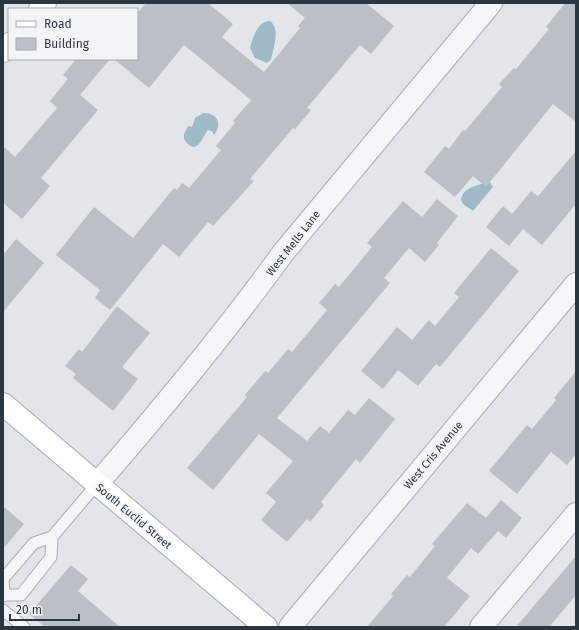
<svg xmlns="http://www.w3.org/2000/svg" width="579" height="630" font-family="'Fira Sans',sans-serif">
<style>
.water{fill:#9fb9c7}
.building{fill:#bac0c6}
.lines{fill:none;stroke-linecap:round;stroke-linejoin:round}
.lane-casing{stroke:#a7aeb4;stroke-width:13}
.street-casing{stroke:#a7aeb4;stroke-width:24}
.secondary-casing{stroke:#a7aeb4;stroke-width:24}
.primary-casing{stroke:#a2acb5;stroke-width:24}
.lane{stroke:#f5f6f8;stroke-width:11}
.street{stroke:#f5f6f8;stroke-width:22}
.secondary{stroke:#fff;stroke-width:22}
.primary{stroke:#fff;stroke-width:22}
.labels{text-anchor:middle;stroke-width:3;stroke-linejoin:round;paint-order:stroke}
.street-label{font-size:11px;fill:#2b3641;stroke:#f2f5f7}
</style>
<rect width="100%" height="100%" fill="#e2e6ea"/>
<g class="water">
<path d="M270 21C281 29 273 49 271 60L267 63 255 58 250 48C253 38 257 21 270 21Z"/>
<path d="M203 113C217 112 223 124 214 135L212 131 208 130C203 135 197 159 184 139V134L188 126 192 127 195 118Z"/>
<path d="M489 181 493 187 473 211 463 204 461 199C464 186 479 186 489 181Z"/>
</g>
<g class="building">
<polygon points="146,3 208,3 233,24 222,37 264,72 300,28 298,26 305,18 287,3 366,3 394,26 371,54 360,45 307,108 311,110 295,129 293,128 250,179 254,181 213,226 208,222 179,257 163,244 110,310 95,298 100,290 56,255 94,207 133,238 174,188 177,190 182,183 189,188 221,150 216,146 235,123 233,121 251,100 184,45 149,88 114,59 137,59 137,14"/>
<polygon points="565,3 576,3 576,122 553,104 486,187 473,176 455,197 424,172 445,146 449,149 463,130 465,131 502,87 499,84 514,68 516,69 549,29 546,27"/>
<polygon points="76,59 110,59 80,95 98,110 41,178 50,186 22,219 3,203 3,146 15,157 57,108 50,101 68,79 63,75"/>
<polygon points="576,151 576,204 542,245 523,229 509,246 486,227 503,206 512,214 531,191 538,196"/>
<polygon points="437,199 458,216 437,243 439,245 425,262 409,248 384,278 390,283 277,418 307,441 320,426 329,433 348,410 355,415 369,398 395,419 360,463 356,459 321,502 324,505 310,522 307,519 287,542 261,520 276,502 266,493 293,461 259,434 213,490 187,468 247,397 245,395 265,371 268,373 288,349 292,352 327,310 319,303 335,284 339,287 372,247 367,243 403,201 422,217"/>
<polygon points="16,239 44,263 3,312 3,255"/>
<polygon points="491,248 519,271 440,367 436,364 418,386 398,370 383,389 361,371 397,327 412,340 429,320 435,326 459,297 454,293"/>
<polygon points="117,306 150,333 122,367 138,379 113,411 73,378 76,374 65,366 79,349 82,352"/>
<polygon points="576,371 576,454 567,465 551,452 517,494 489,471 527,425 532,429 556,400 554,398"/>
<polygon points="501,500 522,518 506,538 498,531 478,554 471,548 447,578 470,596 444,627 367,627 393,596 391,594 407,575 410,577 435,546 432,544 467,503 486,518"/>
<polygon points="3,506 24,524 3,549"/>
<polygon points="576,556 576,595 549,627 516,627"/>
<polygon points="71,565 88,579 78,591 120,627 45,627 29,614"/>
</g>
<g class="lines">
<g class="lane-casing">
<g id="lane">
<polyline points="4,595 21,595 51,557 52,537"/>
<polyline points="3,596 4,595 3,579 34,543 52,537 97,484"/>
<polyline points="3,610 24,627"/>
</g>
</g>
<g class="street-casing">
<g id="street">
<path d="M97 484C162 409 225 333 283 253L491 3"/>
<polyline points="290,627 576,284"/>
<polyline points="481,627 576,514"/>
</g>
</g>
<g class="secondary-casing">
<g id="secondary">
<polyline points="40,9 45,3"/>
<polyline points="3,51 9,44"/>
</g>
</g>
<g class="primary-casing">
<polyline id="primary" points="3,404 266,627"/>
</g>
<use href="#lane" class="lane"/>
<use href="#street" class="street"/>
<use href="#secondary" class="secondary"/>
<use href="#primary" class="primary"/>
</g>
<g class="labels">
<g class="street-label">
<text transform="translate(293 243) rotate(-52)" y="4">West Mells Lane</text>
<text transform="translate(433 455) rotate(-50)" y="4">West Cris Avenue</text>
<text transform="translate(134 516) rotate(40)" y="4">South Euclid Street</text>
</g>
</g>
<rect width="579" height="630" fill="none" stroke="#2b3641" stroke-width="8"/>
<rect x="8" y="8" width="130" height="52" fill="#f2f5f7" stroke="#a2a9ae"/>
<rect x="16" y="21" width="20" height="6" fill="#ffffff" stroke="#a2a9ae"/>
<text x="44" y="28" font-size="12" fill="#2b3641">Road</text>
<rect x="16" y="38" width="20" height="12" fill="#bac0c6" stroke="#a2a9ae"/>
<text x="44" y="48" font-size="12" fill="#2b3641">Building</text>
<path d="M10 614v6h69v-6" fill="none" stroke="#2b3641" stroke-width="2"/>
<text x="16" y="614" font-size="12" fill="#2b3641" stroke="#f2f5f7" stroke-width="3" paint-order="stroke">20 m</text>
</svg>
